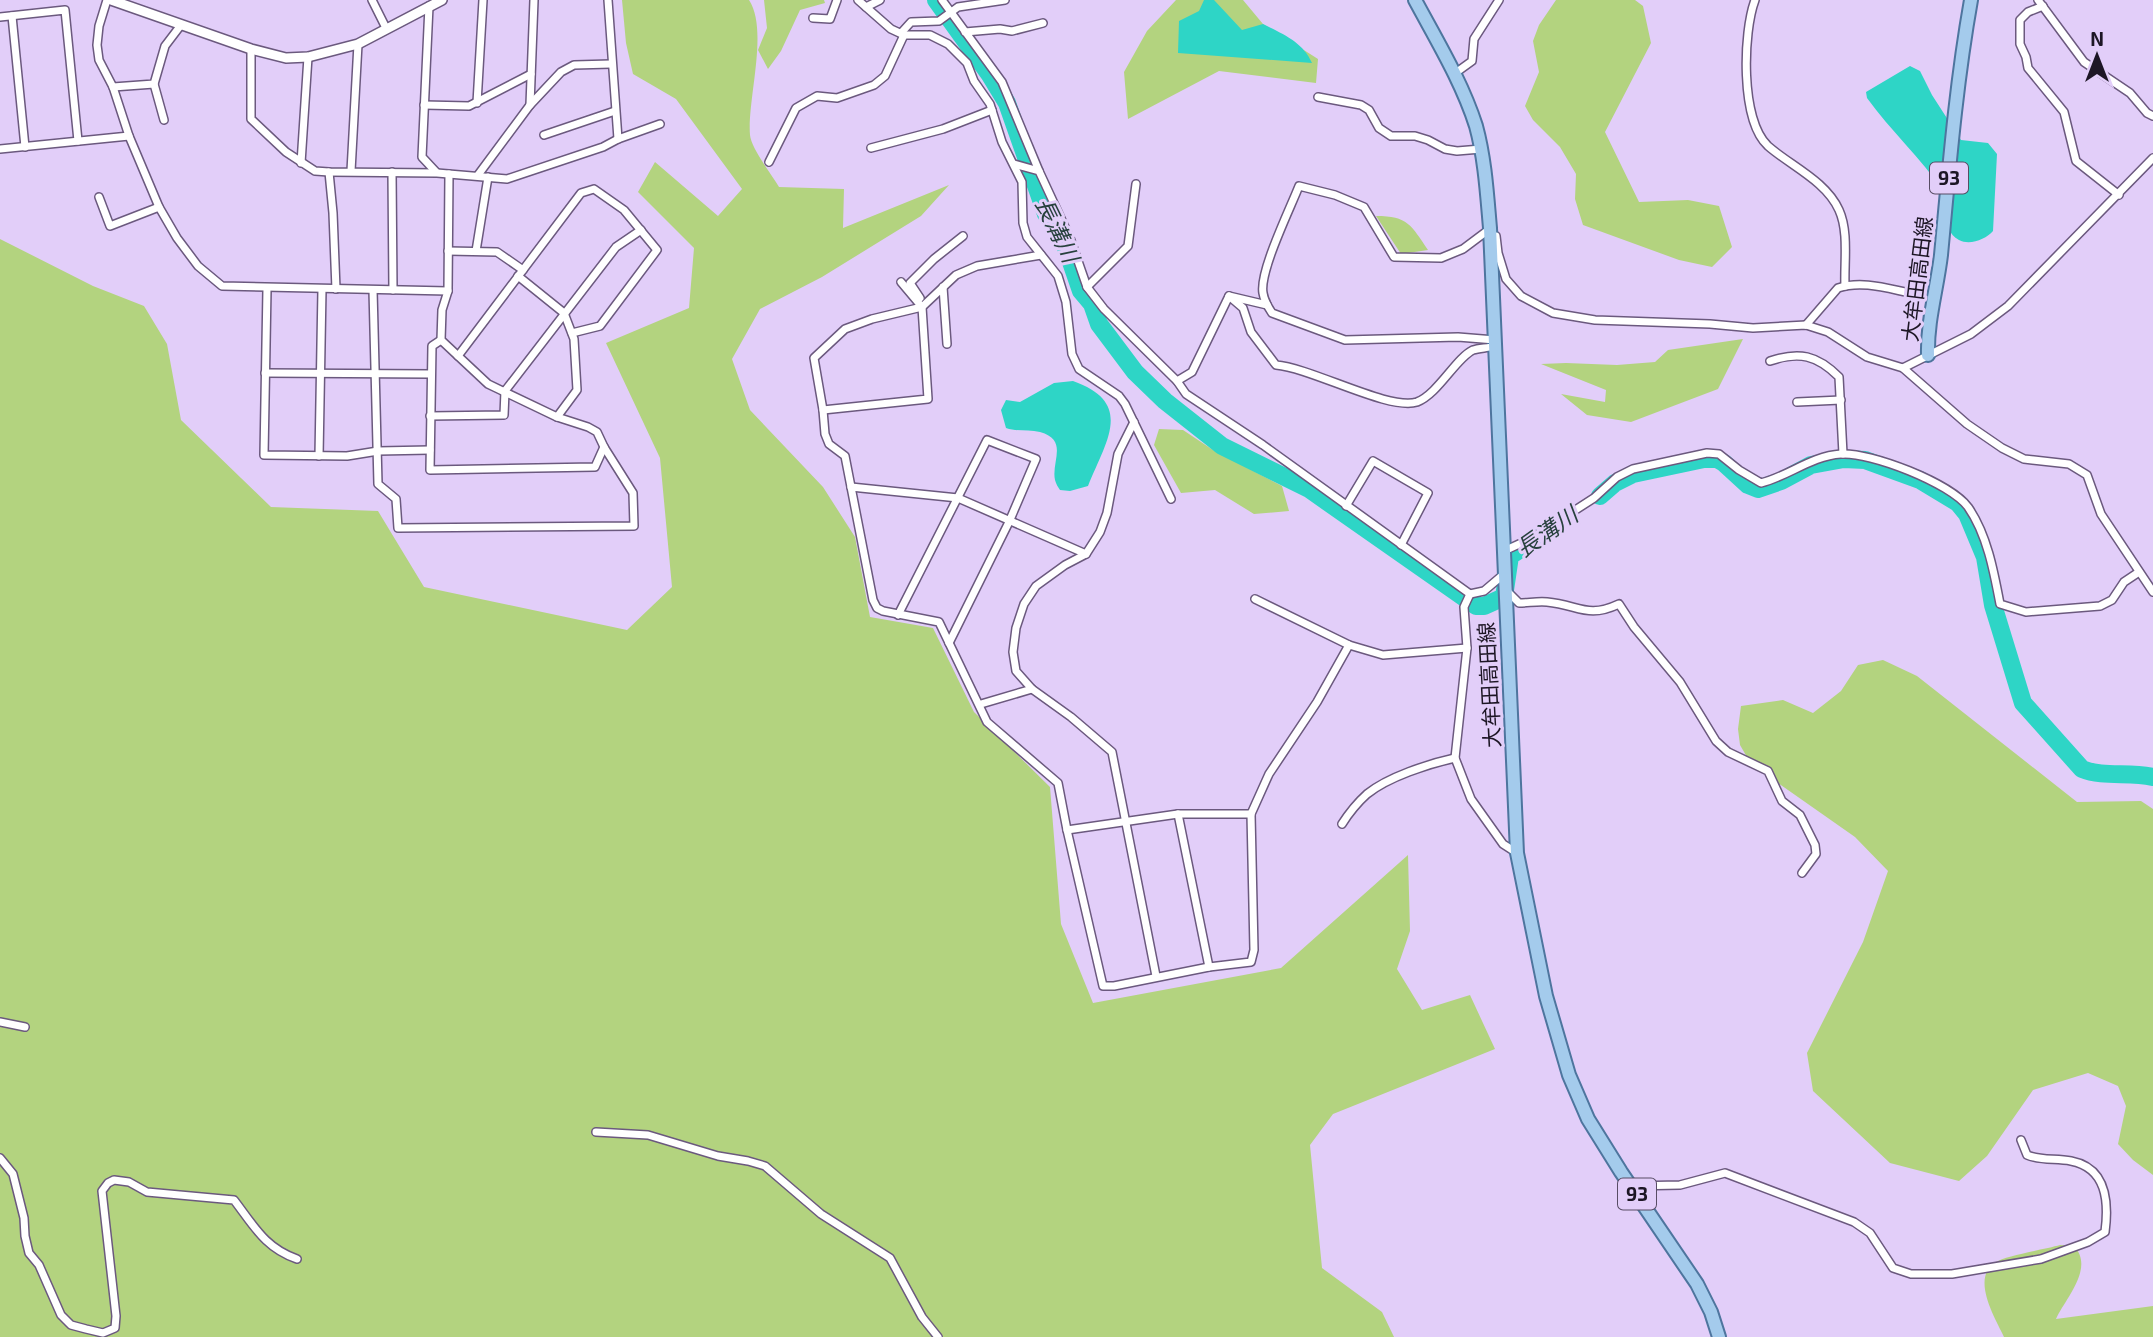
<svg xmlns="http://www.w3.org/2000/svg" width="2153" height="1337" font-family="'Exo 2','Noto Sans JP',sans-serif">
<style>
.green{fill:#b3d37f}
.water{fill:#2ed5c6}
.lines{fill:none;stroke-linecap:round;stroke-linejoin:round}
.river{stroke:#2ed5c6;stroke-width:18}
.minor-casing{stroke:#6b597e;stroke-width:10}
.tertiary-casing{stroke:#6b597e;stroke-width:12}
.primary-casing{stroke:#4e759e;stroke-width:16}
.minor{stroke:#fff;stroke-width:7}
.tertiary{stroke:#fff;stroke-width:9}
.primary{stroke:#a4cbec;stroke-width:12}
.labels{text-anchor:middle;stroke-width:6;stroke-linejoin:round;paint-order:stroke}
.shield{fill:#e2cef9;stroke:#584d65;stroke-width:2}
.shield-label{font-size:19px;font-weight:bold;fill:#1d1625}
.street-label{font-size:21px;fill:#1d1625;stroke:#e2cef9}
.water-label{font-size:23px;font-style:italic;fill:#28413e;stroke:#e2cef9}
</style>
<rect width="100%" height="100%" fill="#e2cef9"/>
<g class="green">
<path d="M622 0H749C769 30 747 100 750 135 751 148 772 175 779 187L844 189 843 228 949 185 921 216 822 277 760 309 732 359 750 410 823 487 855 537 870 617 933 628 974 712 1050 787 1061 924 1093 1003 1281 968 1408 855 1410 931 1397 969 1422 1010 1470 995 1495 1049 1333 1114 1310 1145 1322 1268 1382 1312 1394 1337H0V239L93 286 144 306 167 344 181 420 271 507 378 511 424 587 627 630 672 587 660 458 606 343 689 308 694 248 638 192 655 162 718 216 742 189 676 99 633 74 626 43Z"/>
<polygon points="764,0 824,0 825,3 800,10 781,51 768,69 758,50 767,28"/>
<polygon points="1176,0 1243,0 1263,24 1318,59 1316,83 1219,71 1128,119 1124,72 1147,31"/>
<polygon points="1556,0 1635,0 1643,6 1651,43 1605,132 1639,202 1688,200 1719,206 1732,247 1712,267 1679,260 1583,225 1575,199 1576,174 1560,147 1533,120 1525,106 1539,72 1533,41 1539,25"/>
<path d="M1376 216C1408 216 1411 225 1428 250L1401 254Z"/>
<polygon points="1743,339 1718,389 1631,422 1587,415 1561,394 1605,402 1606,390 1541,364 1566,363 1617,365 1655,362 1668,350"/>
<polygon points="1159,429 1183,430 1213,450 1282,486 1289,511 1254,514 1215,490 1181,493 1154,445"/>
<polygon points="1883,660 1917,676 2077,802 2141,801 2153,809 2153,1175 2133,1160 2118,1144 2126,1106 2118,1086 2088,1073 2033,1090 1987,1156 1959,1181 1890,1163 1813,1091 1807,1053 1863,942 1888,871 1855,837 1751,764 1740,745 1738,729 1741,706 1783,700 1813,713 1841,691 1858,665"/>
<path d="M2060 1245 2074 1246C2095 1268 2065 1299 2056 1319L2153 1306V1337H2004C1995 1318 1970 1277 1996 1262 2005 1256 2046 1249 2060 1245Z"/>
</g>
<g class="water">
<path d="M1204 0H1214L1242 30 1263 24C1283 34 1303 42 1312 63L1178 53 1179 21 1199 11Z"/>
<path d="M1910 66 1920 71 1932 95 1961 140 1988 143 1997 154 1993 231C1986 239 1970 246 1959 240 1939 229 1952 205 1943 191 1921 158 1890 130 1867 98L1866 92Z"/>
<path d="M1073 381C1135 403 1106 441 1088 486L1070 491 1060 490C1058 487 1056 484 1055 480 1051 462 1069 440 1040 432 1029 429 1018 432 1006 428L1001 410 1006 400 1020 402 1054 383Z"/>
</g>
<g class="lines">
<g class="river">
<polyline points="936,0 990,75 1007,103 1046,214 1062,236 1081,291 1092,304 1099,324 1135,372 1165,401 1222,446 1309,489 1476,606 1484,606 1504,597 1510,556 1551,529"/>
<path d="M1600 496 1615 483 1633 474 1704 459H1717L1724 463 1748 485 1758 489 1781 481 1811 465 1844 459 1865 460 1920 480 1958 503 1967 514 1985 557 1993 605 2023 703 2082 769C2104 778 2130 771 2153 777"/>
</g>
<g class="minor-casing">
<g id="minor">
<polyline points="107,0 99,26 97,45 99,60 113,87 129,136 159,207 177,238 198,266 222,286 448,291"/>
<polyline points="372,0 386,28"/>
<polyline points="608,0 618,139"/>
<polyline points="858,0 891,29 904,35 930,35 948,44 967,63 974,81 990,104 1002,142 1022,182 1023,223 1027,237 1058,276 1066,302 1072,354 1079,369 1119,396 1125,404 1171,499"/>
<polyline points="942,0 1002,82 1039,171"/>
<path d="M1755 0C1743 32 1740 120 1768 146 1791 166 1826 181 1839 210 1849 232 1844 262 1845 286"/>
<polyline points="2038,0 2084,62 2130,93 2147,113 2153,116"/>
<polyline points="429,6 422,157 436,172"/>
<polyline points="2043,6 2028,12 2020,20 2020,44 2026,57 2028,68 2064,112 2076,161 2119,195"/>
<polyline points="866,7 880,0"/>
<polyline points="12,16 25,147"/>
<polyline points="0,17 65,10 78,141"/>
<polyline points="813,18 830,19 837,0"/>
<polyline points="965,32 1000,29 1012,31 1043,23"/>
<polyline points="901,33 911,22 939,21 958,7 1005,0"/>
<polyline points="251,49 251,119 286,152 315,171 329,172 437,173 507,179 603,147 618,139 660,124"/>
<polyline points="1454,74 1472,61 1474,39 1499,0"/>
<polyline points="154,84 164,120"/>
<polyline points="113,87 154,84 165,46 181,25"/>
<polyline points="1318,97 1361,105 1369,110 1379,128 1391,136 1415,136 1428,140 1445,149 1457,151 1481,149"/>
<polyline points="477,103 483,0"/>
<polyline points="424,105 469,106 531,74"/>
<polyline points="530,105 561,72 574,65 611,64"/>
<polyline points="544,135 615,111"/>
<polyline points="871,148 943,129 992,110"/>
<polyline points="0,149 129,136"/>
<polyline points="769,162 796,108 817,96 837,98 874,85 885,76 904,35"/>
<polyline points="301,163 308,57"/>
<polyline points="1014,164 1039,171 1070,238 1087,287 1104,309 1177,381 1186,394 1263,445 1470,594"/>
<polyline points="351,171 358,44"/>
<polyline points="329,172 333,213 336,289"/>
<polyline points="392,172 393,290"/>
<polyline points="478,175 530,105 534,0"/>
<polyline points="99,197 110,226 159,207"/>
<path d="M1491 228 1463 249 1441 258 1394 257 1364 207 1335 195 1299 186C1290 209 1259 272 1263 293 1264 300 1268 307 1272 313L1345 340 1458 337 1495 340"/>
<polyline points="1496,236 1498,253 1506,279 1521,296 1553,313 1595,320 1710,324 1753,328 1806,325 1828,332 1867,357 1903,368 1967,424 2002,448 2024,459 2069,464 2087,475 2101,514 2153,592"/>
<polyline points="448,251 497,252 523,270"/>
<polyline points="476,251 488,177"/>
<polyline points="1041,255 977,266 956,275 922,307 872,319 845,329 814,358 823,410 825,434 829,444 845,456 873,600 877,608 883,611 939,622 987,722 1058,783 1067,830 1103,986 1114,986 1209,967 1251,962 1254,950 1251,814 1269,774 1317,702 1349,645"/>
<polyline points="518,276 564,313 574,339 577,390 557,417"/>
<polyline points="943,287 947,344"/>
<polyline points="1087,287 1128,246 1136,184"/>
<polyline points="267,289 264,455 347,456 378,451 430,450"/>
<polyline points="373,290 378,484 396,499 398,528 634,526 633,493 604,447 597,432 588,427 557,417 488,384 441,340 442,310 448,291 449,174"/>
<path d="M1229 296 1243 308 1251 332 1276 365C1312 368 1389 411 1417 402 1438 394 1456 358 1473 350 1479 348 1488 348 1495 346"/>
<polyline points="920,298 910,283 934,259 963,236"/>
<path d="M1806 325 1838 288C1865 279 1894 291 1921 295"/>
<polyline points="441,340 432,346 430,470 595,467 604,447"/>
<polyline points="458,356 581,193 594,189 624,210 657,250 600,326 572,333"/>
<path d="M1770 361C1799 351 1817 355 1839 377L1843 454"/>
<polyline points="1903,368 1971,334 2008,306 2153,158"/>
<polyline points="265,373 431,374"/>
<polyline points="1177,381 1192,372 1229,296 1267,305"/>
<polyline points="1797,402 1841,400"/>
<polyline points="823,410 928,399 922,307 901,282"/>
<polyline points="430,416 504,415 505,391 616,247 641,230"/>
<polyline points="1134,422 1118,454 1107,513 1100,532 1086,554 1065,565 1036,586 1024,604 1016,628 1013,652 1016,671 1032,689 1071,717 1112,752 1156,976"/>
<polyline points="319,456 322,289"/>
<polyline points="851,487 958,498 1086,554"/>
<polyline points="1346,506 1373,461 1428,493 1401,545"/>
<path d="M1504 551 1532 538 1594 498 1617 477 1633 469 1707 453 1719 454 1739 470 1761 483C1789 476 1811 456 1841 454 1871 452 1950 483 1968 507 1987 534 1994 572 2000 604L2026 612 2100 606 2112 600 2124 582 2139 572"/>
<path d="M1507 591 1519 603C1528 603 1538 601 1547 602 1579 605 1587 619 1619 604L1634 627 1680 682 1716 741 1728 752 1768 771 1782 801 1800 815 1815 845 1816 854 1802 873"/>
<polyline points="1470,594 1464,607 1467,648 1455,758 1471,799 1503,844 1517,853"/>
<polyline points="1470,594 1484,591 1504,574"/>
<polyline points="1255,599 1349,645 1383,655 1467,648"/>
<polyline points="898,615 987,440 1036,459 1009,522 949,643"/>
<polyline points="981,704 1032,689"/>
<polyline points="1178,814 1209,967"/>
<path d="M1342 824C1349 813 1357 803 1367 794 1388 777 1428 764 1455 758"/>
<polyline points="1067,830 1178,814 1251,814"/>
<polyline points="0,1022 25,1027"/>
<polyline points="596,1132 648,1135 718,1156 748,1161 765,1166 821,1214 890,1258 922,1317 938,1337"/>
<path d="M0 1158 13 1174 24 1218 25 1236 29 1253 39 1265 61 1315 71 1325 86 1329 103 1333 115 1328 116 1316 102 1191 108 1183 114 1180 129 1182 147 1192 234 1200C254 1226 265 1248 297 1259"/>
<path d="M1631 1186 1680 1185 1725 1173 1854 1222 1870 1233 1893 1268 1911 1274H1952L2041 1259 2088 1242 2105 1232C2109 1202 2107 1168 2071 1161 2056 1158 2041 1161 2027 1155L2021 1140"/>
</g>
</g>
<g class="tertiary-casing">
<polyline id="tertiary" points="111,0 251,49 286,58 308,57 358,44 442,0"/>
</g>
<g class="primary-casing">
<g id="primary">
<path d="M1415 0C1437 41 1462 82 1476 126 1485 159 1487 194 1490 228L1517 853 1546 996 1569 1075 1588 1119 1621 1172 1697 1284 1711 1312 1719 1337"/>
<path d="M1928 355C1927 321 1937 289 1941 255 1949 170 1956 84 1971 0"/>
</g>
</g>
<use href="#minor" class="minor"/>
<use href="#tertiary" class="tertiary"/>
<use href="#primary" class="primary"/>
</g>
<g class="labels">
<g class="shield">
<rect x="1930" y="162.5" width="38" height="31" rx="5"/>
<rect x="1618" y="1178.5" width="38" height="31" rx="5"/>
</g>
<g class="shield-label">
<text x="1949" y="185">93</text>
<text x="1637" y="1201">93</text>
</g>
<g class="street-label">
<text transform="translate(1918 279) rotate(-83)" y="7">大牟田高田線</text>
<text transform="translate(1490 685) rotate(-93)" y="7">大牟田高田線</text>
</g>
<g class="water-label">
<text transform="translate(1057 230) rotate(64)" y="8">長溝川</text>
<text transform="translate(1547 532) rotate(-35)" y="8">長溝川</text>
</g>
</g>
<g transform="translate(2097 56)" stroke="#e2cef9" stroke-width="5" paint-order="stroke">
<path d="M0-5L12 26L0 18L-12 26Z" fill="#1d1625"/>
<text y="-10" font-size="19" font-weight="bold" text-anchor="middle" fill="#1d1625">N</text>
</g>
</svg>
